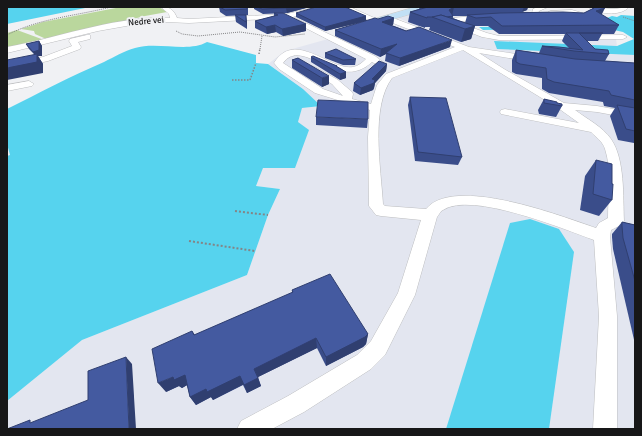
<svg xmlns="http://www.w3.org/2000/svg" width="642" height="436" font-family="Signika,sans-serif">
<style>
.built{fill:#e3e6f0}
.green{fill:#bad79d}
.water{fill:#56d3ee}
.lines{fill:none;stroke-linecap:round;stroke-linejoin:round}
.minor-casing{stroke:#bdbec0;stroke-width:1}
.major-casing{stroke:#ccc;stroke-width:1}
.path-far2{stroke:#848486;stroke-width:1;stroke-dasharray:1 1;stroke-linecap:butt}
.path-far1{stroke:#848486;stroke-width:1.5;stroke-dasharray:1.5 1.5;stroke-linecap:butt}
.path{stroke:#848486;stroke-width:2;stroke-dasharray:2 2;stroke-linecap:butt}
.minor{fill:#fff;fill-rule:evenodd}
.major{fill:#c2e0f5;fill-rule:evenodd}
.wall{fill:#3a4d8a;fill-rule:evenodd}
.shaded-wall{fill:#303f70}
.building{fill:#445aa0;stroke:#303f70}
.labels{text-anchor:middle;stroke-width:4;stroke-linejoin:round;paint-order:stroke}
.far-street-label{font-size:9px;fill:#171718;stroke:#f0f1f4}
</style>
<rect width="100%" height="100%" fill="#f0f1f4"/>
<polygon class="built" points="436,7 521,7 532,10 525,13 511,9 487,17 441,18 473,30 486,39 616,39 617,46 606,46 613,53 635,55 635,429 7,429 7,401 82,340 247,275 268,215 280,189 256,186 263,168 298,122 302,108 320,106 303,89 268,64 285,51 328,39 337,42 408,22 398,18"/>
<g class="green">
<polygon points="121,7 159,7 167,12 145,16 56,38 44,38 35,34 34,31 21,29 43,22"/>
<polygon points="17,30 47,41 7,48 7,33"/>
</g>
<g class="water">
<polygon points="7,7 90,7 7,24"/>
<polygon points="621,15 635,16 635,55 497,49 494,41 617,46 634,39 623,32 605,28 483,30 479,27 601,25 602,20 612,16 617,17"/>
<path d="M207 42 256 55V63L268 64 303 89 321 106 302 108 298 122 309 130 295 168H263L256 186 280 189 268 215 247 275 82 340 7 401V156L10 155 7 144V109C39 93 71 76 104 62 114 57 124 51 135 48 157 41 188 53 207 42Z"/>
<polygon points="530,219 559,229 574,252 549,429 446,429 510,223"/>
</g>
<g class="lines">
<g class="minor-casing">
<g id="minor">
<path d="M161 7C170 7 174 10 177 18L189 19 287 14 316 7H327L293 17 375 56 384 63 383 65 380 66 372 62C338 94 303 35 283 63L323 89 343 96 332 84 307 69 312 66 315 67 338 80 352 92 353 94 352 99 371 104 377 85 386 74 455 47 385 20V16H388L469 47 536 57 537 59 533 62 479 53 504 69 564 103 597 106 635 113V119L597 112 575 110C587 119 603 127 611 139 625 159 623 197 624 221L621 225 611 230 610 237 617 316V429H593L599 316 594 240C564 229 471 191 443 210 440 211 439 215 437 217L415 295 385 355 371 369 304 412 272 429H237L241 421 288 396 357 355 371 341 398 293 421 220 381 216 376 215 369 206 368 137 370 110 315 93 279 69 274 63C295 29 330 71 353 67 358 66 362 63 366 59L286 18 189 23 166 22 143 23 98 31 7 53V47C58 38 118 15 170 18L169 14ZM463 50 558 108 579 123 505 109 501 110 500 112 501 114 591 132C596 137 603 142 605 149 612 170 608 196 608 218L599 223 596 228C561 216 454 175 426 209L385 206 383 204C381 169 370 107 392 78Z"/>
<polygon points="341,7 350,7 381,21 380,23 374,23"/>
<polygon points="538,7 548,7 539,11 537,16 518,18 514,16 518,14 532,13 533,9"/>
<path d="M588 7 614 9 629 7C620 17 598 14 588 7Z"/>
<path d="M572 10 589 15C585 20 576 21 570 17L576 15H550L547 13 550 11Z"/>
<polygon points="486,15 490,17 488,18 457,22 487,33 499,36 623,35 627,37 623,39 499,40 482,37 451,25 448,20 452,18"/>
<polygon points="87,35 90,35 90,39 78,42 81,47 80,49 48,61 7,70 7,64 43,57 72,46 69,41 70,39"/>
<polygon points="29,81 34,84 32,86 7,91 7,85"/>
</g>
</g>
<g class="major-casing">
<polygon id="major" points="415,7 429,7 428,9 377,24 372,21 374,19"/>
</g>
<g class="path-far2">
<polyline points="623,17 635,21"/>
<polyline points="176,31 182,34 198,36 240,32 275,37 305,34"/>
<path d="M7 35C40 18 76 16 111 7"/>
<polyline points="260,49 262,36"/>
</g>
<g class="path-far1">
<polyline points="259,54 260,48"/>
<polyline points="232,80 250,80 256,63"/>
</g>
<g class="path">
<polyline points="235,211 268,215"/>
<polyline points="189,241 255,251"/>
</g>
<use href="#minor" class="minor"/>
<use href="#major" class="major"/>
</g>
<g class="wall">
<polygon points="219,7 248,7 248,15 226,16 220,12"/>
<polygon points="254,7 310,7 287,13 263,14 254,9"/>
<path d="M420 7H528L527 10 522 12 584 13 592 9 593 7H602L601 15 619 25 614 34H602L598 41H587L595 49 609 54 605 61 635 63V145L634 143 618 140 610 116 615 108 604 106 603 102 549 93 542 89V78L516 74 512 72V60L516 50 539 53 542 46 569 48 562 41 565 34H499L488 26H475L471 39 461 42 429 30 430 27H425V28L408 22 410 12 419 9ZM453 16H467L465 23 453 18Z"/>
<polygon points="274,13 306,24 306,31 283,36 276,32 267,34 255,28 255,21 274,16"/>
<polygon points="296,13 366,16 366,21 325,31 296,17"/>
<polygon points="235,15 247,21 247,29 236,22"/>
<polygon points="394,18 393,25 391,25 450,47 399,66 385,61 386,54 380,57 335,36 335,30 378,19"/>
<polygon points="39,41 42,46 42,56 38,56 43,64 43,73 34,54 29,49 26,44"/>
<polygon points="325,53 356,59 355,65 343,65 325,58"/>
<polygon points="311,57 337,66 337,67 346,72 346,78 340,80 311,62"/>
<polygon points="298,58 329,84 322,87 292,68 292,60"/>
<polygon points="387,64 386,71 375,83 374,88 373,90 360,95 353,91 354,83"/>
<polygon points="410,97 462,157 458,165 415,161 408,105"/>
<polygon points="544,99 557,103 562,106 556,117 539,114 538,110"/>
<polygon points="316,117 368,119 367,128 316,125"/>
<polygon points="596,160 612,184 612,200 599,216 580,210 585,176"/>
<polygon points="622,222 635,225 635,344 613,249 612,237 612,234"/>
<polygon points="292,290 368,334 366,344 363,347 326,366 317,348 258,377 261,386 247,393 243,385 213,400 211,397 196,405 190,397 187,385 182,388 179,386 166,392 192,331 195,335 292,293"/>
</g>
<g class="shaded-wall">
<polygon points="290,7 310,7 287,13 286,8"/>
<polygon points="454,7 452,16 449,10"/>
<polygon points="524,7 528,7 527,10 522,12"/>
<polygon points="605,8 601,16 596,11"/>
<polygon points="246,15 247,21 247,29 246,22"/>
<polygon points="366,16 366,21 325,31 325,27"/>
<polygon points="394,18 393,25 381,28 382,22"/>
<polygon points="306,24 306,31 283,36 282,29"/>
<polygon points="275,25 276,32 267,34 266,27"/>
<polygon points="475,26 471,39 461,42 465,29"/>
<polygon points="452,40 450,47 399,66 400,58"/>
<polygon points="39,41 42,46 42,56 38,56 43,64 43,73 7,80 7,68 36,57 33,52"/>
<polygon points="397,44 386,53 386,54 380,57 381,49"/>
<polygon points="387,64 386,71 375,83 374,88 373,90 360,95 361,88"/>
<polygon points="346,72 346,78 340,80 340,74"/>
<polygon points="329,76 329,84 322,87 322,78"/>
<polygon points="368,334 366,344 363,347 326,366 326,357"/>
<polygon points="316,338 317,348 258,377 254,369"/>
<polygon points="126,357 132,364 136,429 129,429"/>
<polygon points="185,375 191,383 182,388 179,386 166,392 158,383 173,377"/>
<polygon points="240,376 244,384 213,400 211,397 196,405 190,397 206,389"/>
<polygon points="258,378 261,386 247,393 244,385"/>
</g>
<g class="building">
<polygon points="220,7 247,7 247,9 225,10"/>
<polygon points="258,7 290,7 286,8 262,9"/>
<polygon points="316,7 345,7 366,16 325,27 296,13"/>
<polygon points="428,7 454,7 449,10 453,16 447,17 441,15 434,17 427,17 427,18 410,12"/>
<polygon points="594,7 605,8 596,11 619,25 502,26 491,17 476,18 467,15 500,13 563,12 584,13 594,8"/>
<polygon points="274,13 283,13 306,24 282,29 275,25 266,27 255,21 278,15"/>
<polygon points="235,15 246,15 246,22"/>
<polygon points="441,15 475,26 465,29 432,17"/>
<polygon points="388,16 394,18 382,22 406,31 419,27 452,40 400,58 386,53 397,44 381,49 335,30 375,18 378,19"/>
<polygon points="566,33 603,33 579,33 595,49 608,50 609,54 574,51 542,46 559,47 583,50"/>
<polygon points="39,41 39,50 33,52 26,44"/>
<polygon points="336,49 356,59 343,60 325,53"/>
<polygon points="516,50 575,59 635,63 635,100 611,95 609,91 554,82 547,79 546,68 520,64 516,62"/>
<polygon points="37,54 37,62 7,68 7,60"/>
<polygon points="313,56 337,66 336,66 346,72 340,74 311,57"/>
<polygon points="298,58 329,76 322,78 292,60"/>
<polygon points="379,61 387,64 372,79 375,80 374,83 361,88 354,83"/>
<polygon points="410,97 446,98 462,157 418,152"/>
<polygon points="544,99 557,102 557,103 562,104 562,106 544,103"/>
<polygon points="318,100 368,102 368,119 316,117"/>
<polygon points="617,105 635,108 635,131 626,129"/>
<polygon points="596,160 612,164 612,184 613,184 612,200 593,194"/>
<polygon points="622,222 635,225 635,281 623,238 622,226"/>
<polygon points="330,274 368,334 365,337 326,357 316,338 254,369 258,378 244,385 240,376 207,392 206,389 190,397 185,375 174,380 173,377 158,383 152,349 192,331 194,335 293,292 292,290"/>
<polygon points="126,357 129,429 7,429 30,420 30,423 88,400 88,371"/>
</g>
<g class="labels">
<g class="far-street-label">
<text transform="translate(146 21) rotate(-5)" y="3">Nedre vei</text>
</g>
</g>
<rect width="642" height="436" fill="none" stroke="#171718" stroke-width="16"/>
</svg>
